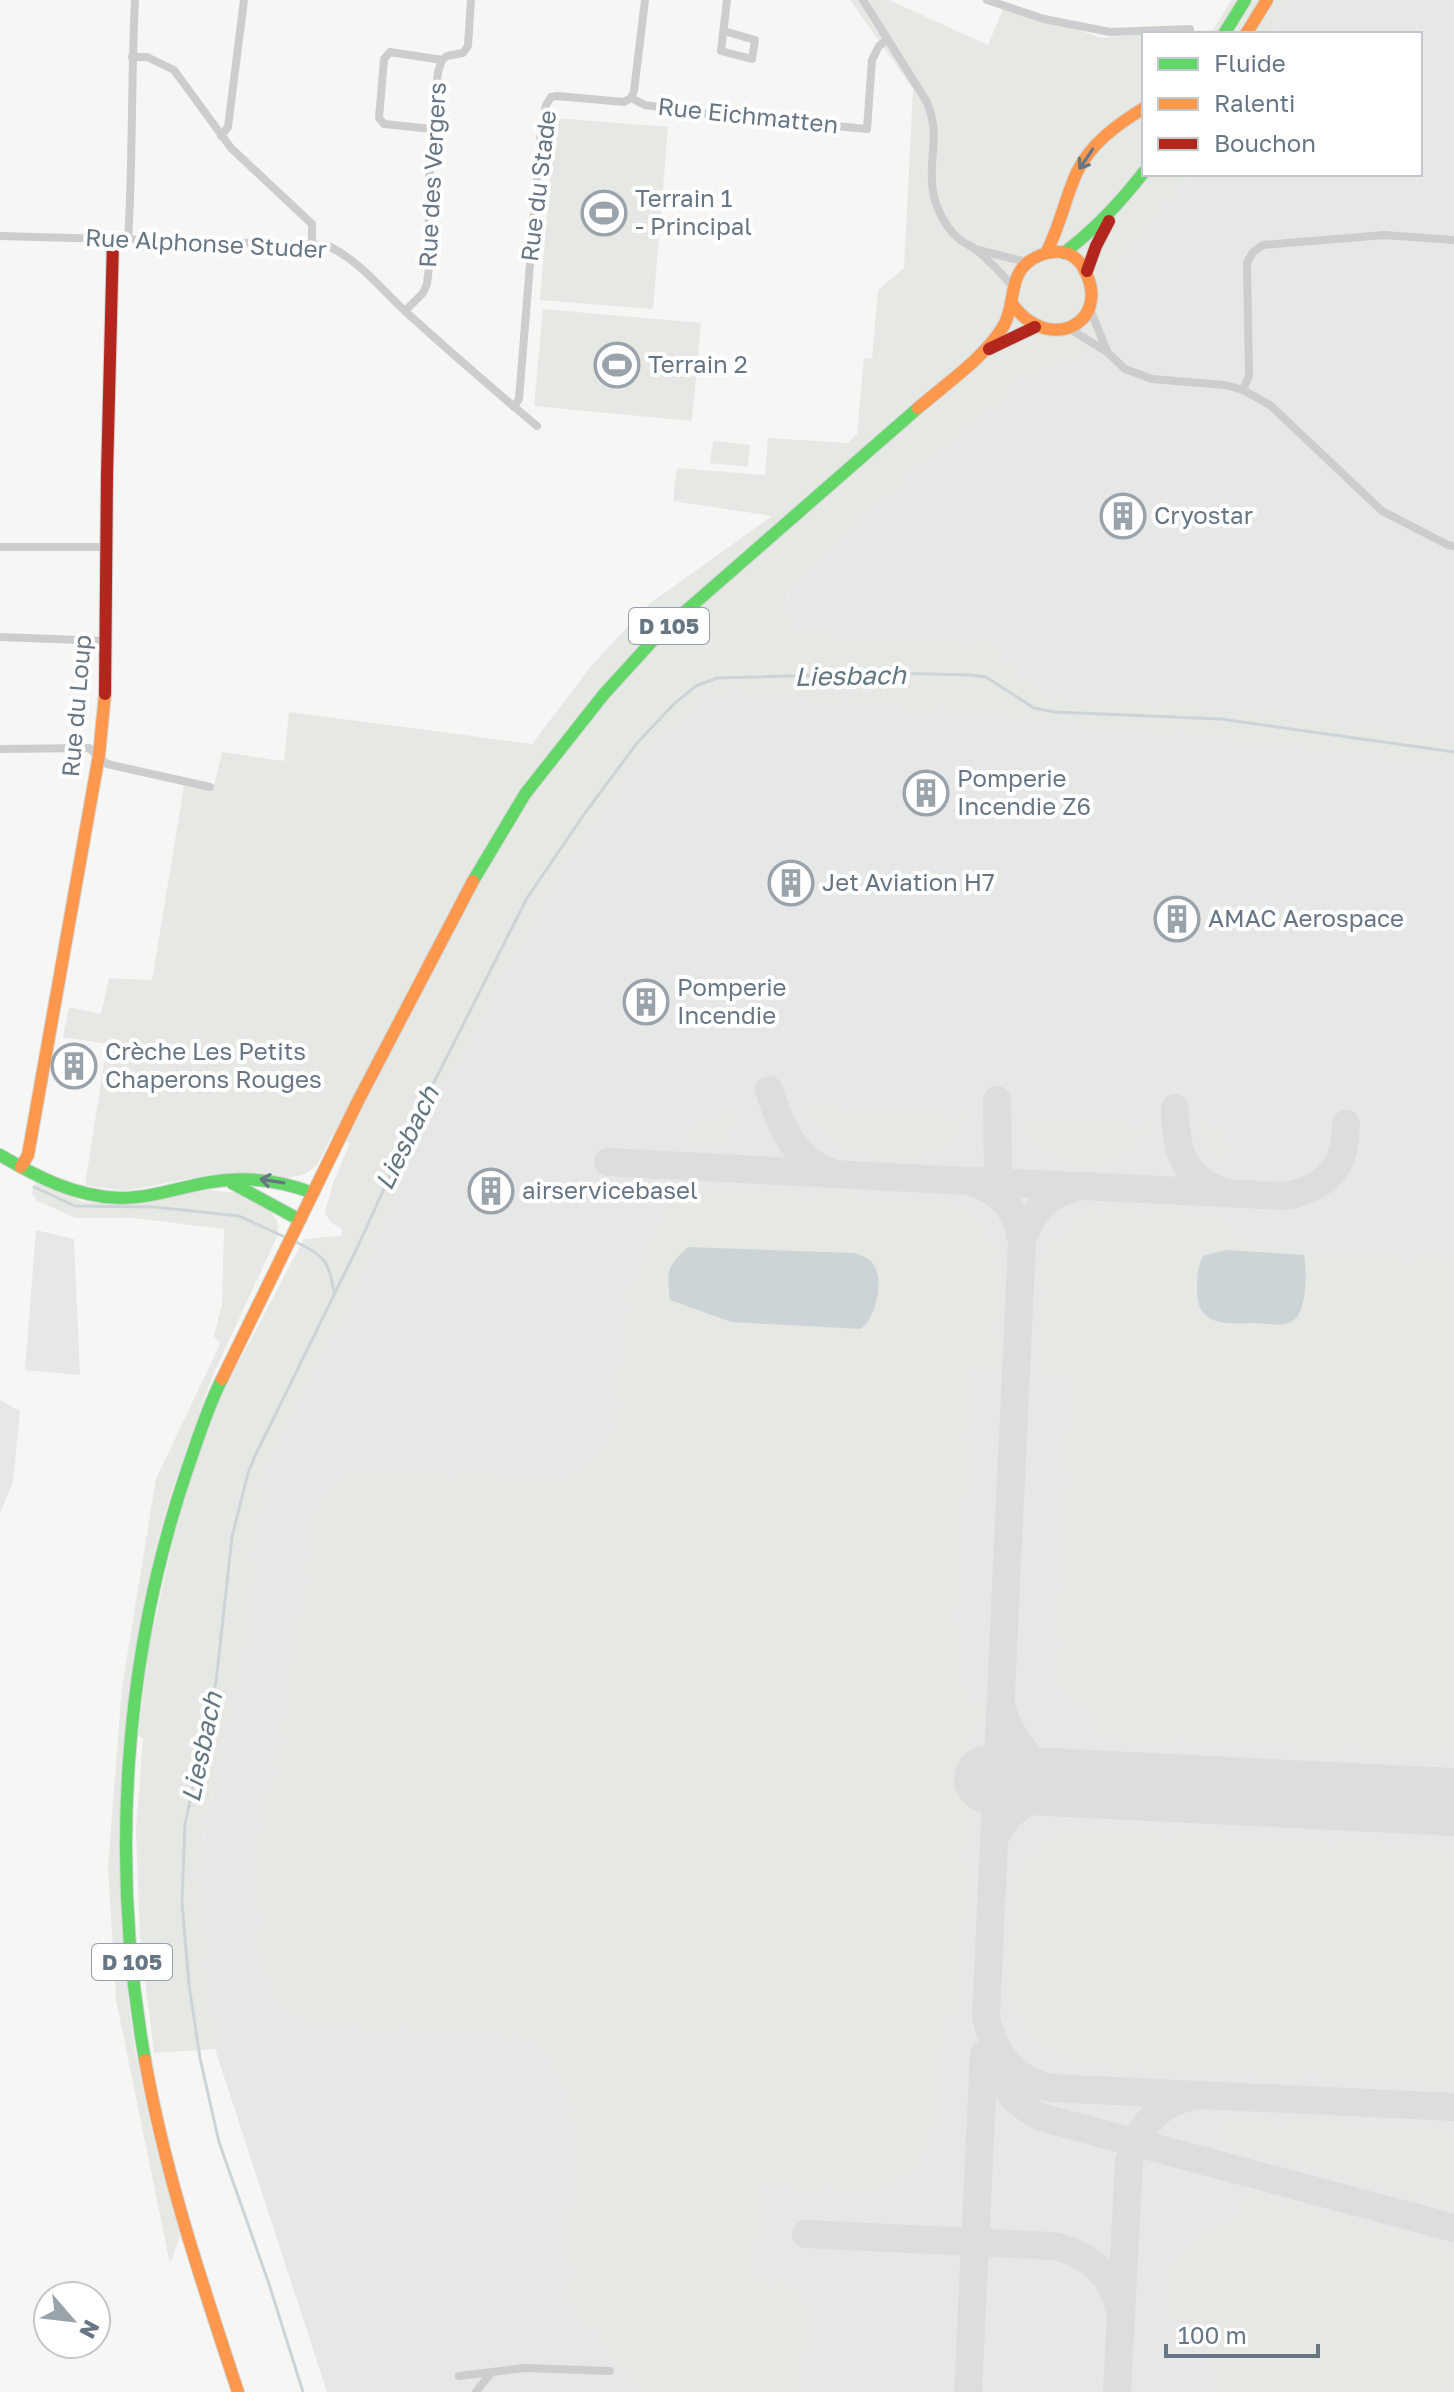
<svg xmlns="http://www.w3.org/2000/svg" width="1454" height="2392" font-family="'Golos Text',sans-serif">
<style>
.built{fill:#e6e8e7}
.green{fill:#e6e9e3}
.water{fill:#cdd4d7}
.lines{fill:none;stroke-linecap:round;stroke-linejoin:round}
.stream{stroke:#cdd4d7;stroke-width:3}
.taxiway{stroke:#dcdddd;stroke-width:28}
.runway{stroke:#dcdddd;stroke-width:68}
.fast-casing{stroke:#d3d4d4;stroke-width:14}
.slow-casing{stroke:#d3d4d4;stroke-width:14}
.jam-casing{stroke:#d3d4d4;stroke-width:14}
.street{stroke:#cccdce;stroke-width:8}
.fast{stroke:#63d668;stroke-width:12}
.slow{stroke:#ff974d;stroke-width:12}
.jam{stroke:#b3261e;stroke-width:12}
.oneway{stroke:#677684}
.labels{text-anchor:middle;stroke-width:8;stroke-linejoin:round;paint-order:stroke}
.shield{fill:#fff;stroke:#959fa9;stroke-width:2}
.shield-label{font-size:22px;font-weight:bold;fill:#677684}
.street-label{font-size:24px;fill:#677684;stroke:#fff}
.poi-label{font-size:24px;fill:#677684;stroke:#fff;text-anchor:start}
.water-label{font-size:26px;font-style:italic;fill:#637780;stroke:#fff}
</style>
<rect width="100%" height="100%" fill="#f6f6f5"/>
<g class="built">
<polygon points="1290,0 1454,0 1454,742 1242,710 1055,699 1021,678 993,642 811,635 789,619 785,600 798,580 843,534 1024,381 1044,369 1089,354 1108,330 1105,302 1109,281 1121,262 1191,174 1420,174 1420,34 1273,34"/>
<polygon points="711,693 982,714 1454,764 1454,2392 327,2392 215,2049 198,1863 246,1642 263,1484 331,1349 428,1121 560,873 645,753"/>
<polygon points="36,1230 74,1239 80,1375 25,1370"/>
<polygon points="0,1400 20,1411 13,1482 0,1513"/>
</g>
<g class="green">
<path d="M850 0H889L988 45 1006 2 1100 38 1144 34V174H1191L1121 262 1109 281 1105 302 1108 330 1089 354 1044 369 1024 381 843 534 798 580 785 599 789 619 812 635 993 642 1021 678 1055 699 1242 710 1454 742V764L982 714 711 693 645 753 562 870 428 1121 331 1349 263 1484 246 1642 198 1862 215 2049 154 2053 140 1938 136 1831 143 1738 138 1736 149 1647 177 1522 194 1465 222 1394 304 1239C316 1239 327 1236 340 1236L343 1230 330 1222 325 1212 333 1183 350 1143 333 1134 317 1165 305 1174 288 1178 255 1174H213L125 1191 85 1185 107 1044 63 1037 69 1007 101 1014 109 978 152 980 184 786 213 790 222 752 284 761 289 712 532 744 591 666 649 604 772 516 673 501 677 468 765 475 768 438 848 443 857 434 864 358 872 359 878 290 904 268 913 89Z"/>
<polygon points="1231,0 1290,0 1273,34 1151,34 1213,30"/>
<polygon points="555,118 668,127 653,309 540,300"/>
<polygon points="543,309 701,323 692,421 534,406"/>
<polygon points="713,441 750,445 748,467 710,463"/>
<path d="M806 1106 973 1114C954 1152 926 1159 885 1158 867 1157 846 1152 831 1141 819 1132 812 1119 806 1106Z"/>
<path d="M733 1108C733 1123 736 1142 719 1148L681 1147C692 1124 708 1113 733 1108Z"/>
<path d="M1019 1116 1156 1122C1121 1183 1048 1182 1019 1116Z"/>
<path d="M1198 1123 1215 1124C1226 1135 1234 1147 1225 1162L1209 1148Z"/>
<polygon points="38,1182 83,1202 124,1203 164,1198 208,1190 241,1193 270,1210 278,1223 277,1237 212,1377 172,1491 156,1547 129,1690 119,1844 121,1911 128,1998 135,2049 151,2128 180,2236 170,2264 116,2000 108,1868 122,1687 156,1479 220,1344 214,1336 222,1304 224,1229 134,1218 75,1218 36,1200 32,1194 34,1184"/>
<path d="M674 1186 944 1200C1000 1222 1003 1253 1000 1307 999 1328 998 1350 997 1371L970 1370 956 1686 982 1704 981 1722 973 1723 960 2016 942 2017C941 2040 939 2063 938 2085 934 2135 926 2185 866 2191 833 2195 795 2186 761 2187L753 2277 784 2283 802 2293 807 2317 802 2392H641L568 2303 573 2167 572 2120 561 2078 548 2058 531 2043 501 2035 473 2036 344 2027 306 2021 280 2007 267 1976 258 1945 255 1873 262 1808 279 1751 317 1502C333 1480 342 1474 368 1468L558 1479C589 1469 607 1458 615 1424L626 1292 635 1270 672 1203Z"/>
<polygon points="1114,1207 1224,1214 1227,1225 1236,1240 1256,1245 1311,1253 1454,1259 1454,1756 1095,1739 1097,1711 1073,1705 1055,1685 1070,1379 1068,1375 1036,1373 1043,1259 1056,1236 1073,1220 1093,1210"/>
<path d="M1086 1829 1454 1847V2086C1379 2082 1305 2079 1230 2075 1178 2073 1124 2074 1074 2060 1049 2053 1027 2034 1015 2010 1005 1989 1013 1933 1014 1908 1016 1853 1035 1839 1086 1829Z"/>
<polygon points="1235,2119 1454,2129 1454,2208 1233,2149 1226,2145 1220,2134 1225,2123"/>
<path d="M1246 2191 1454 2247V2392H1209L1208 2321 1168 2320C1168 2304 1166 2285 1171 2270 1179 2241 1215 2230 1238 2218Z"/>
</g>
<g class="water">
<path d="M688 1247 854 1253C863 1256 871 1258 875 1267 884 1284 875 1318 861 1329L731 1322 670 1300C666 1270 667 1267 688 1247Z"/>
<path d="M1226 1250 1304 1255C1307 1270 1307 1311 1294 1320 1286 1327 1268 1324 1258 1323 1230 1323 1198 1329 1197 1292 1197 1278 1197 1269 1203 1256Z"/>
</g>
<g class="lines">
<g class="stream">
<polyline points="34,1187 75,1206 154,1207 239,1216 285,1237"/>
<path d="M296 1242C324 1255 329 1261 334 1292"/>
<polyline points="303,2392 269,2284 219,2142 200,2058 189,1985 182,1902 185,1824 216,1682 232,1537 248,1473 255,1456 358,1246 417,1116 527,898 585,813 637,743 675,703 696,686 717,678 892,673 971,675 986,677 1034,708 1055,712 1221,719 1454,752"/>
</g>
<g class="taxiway">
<path d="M769 1090C780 1125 793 1158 830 1172"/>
<polyline points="997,1100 998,1172 1006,1199"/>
<path d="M1175 1108C1176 1147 1180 1175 1221 1191"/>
<path d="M1346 1124C1345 1132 1346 1142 1343 1150 1336 1178 1310 1193 1284 1196L1082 1186C1050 1192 1031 1210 1022 1242L986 2016C993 2054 1014 2080 1052 2088L1454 2107"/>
<path d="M608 1162 967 1181C1002 1190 1015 1207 1022 1242"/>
<polyline points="975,1181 1074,1186"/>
<path d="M1003 1712C1019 1762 1053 1778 1101 1784"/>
<path d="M994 1840C1006 1806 1051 1785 1086 1785"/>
<path d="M988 2053C995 2082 1014 2102 1040 2117L1454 2228"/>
<path d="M806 2234 1053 2246C1091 2254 1116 2278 1121 2318"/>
<polyline points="968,2392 984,2054"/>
<path d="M1117 2392 1129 2162C1136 2130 1156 2105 1189 2097"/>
</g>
<polyline class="runway" points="988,1779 1454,1802"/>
<g class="fast-casing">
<g id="fast">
<polyline points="1224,34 1245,0"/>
<path d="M1064 253C1097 227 1118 205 1144 172"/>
<polyline points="473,881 525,794 604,694 656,637 918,408"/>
<path d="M0 1155C37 1177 76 1197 120 1198 151 1198 181 1187 211 1182 246 1176 279 1180 313 1193"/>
<polyline points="232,1183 300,1220"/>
<path d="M145 2060C110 1865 123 1658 187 1470 198 1439 207 1408 222 1379"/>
</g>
</g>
<g class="slow-casing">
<g id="slow">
<polyline points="1246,34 1267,0"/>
<path d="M1046 253C1060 227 1065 198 1077 172 1091 143 1118 124 1144 108"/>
<path d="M918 408C947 383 983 359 1003 327 1015 308 1009 279 1026 264 1036 255 1053 249 1066 253 1073 255 1081 262 1084 269 1113 322 1050 355 1013 305"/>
<polyline points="21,1167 28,1155 99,755 105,694"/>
<polyline points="222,1379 358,1101 473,881"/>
<path d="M145 2060C165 2174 202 2283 238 2392"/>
</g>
</g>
<g class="jam-casing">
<g id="jam">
<polyline points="1087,271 1096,246 1109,221"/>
<polyline points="989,349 1035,327"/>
<polyline points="105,694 107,475 113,240"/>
</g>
</g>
<g class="street">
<path d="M863 0 927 102C940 136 930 150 932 183 933 202 943 225 958 238 962 242 969 245 974 248 989 260 1002 274 1014 288"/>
<polyline points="987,0 1044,19 1110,32 1190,29"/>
<polyline points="724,31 755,40 752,59 721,51 727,0"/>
<polyline points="132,57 147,57 174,70 231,148 312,224 312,244"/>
<polyline points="631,98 645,105 709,114 867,129 872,60 879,46 888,39"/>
<polyline points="432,129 384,124 379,118 384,59 390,52 442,60"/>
<polyline points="221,136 228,127 244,0"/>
<path d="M0 236 326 245C358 259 381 289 406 312 449 351 493 389 537 426"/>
<path d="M128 241C133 161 131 80 135 0"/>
<polyline points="978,250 1027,262"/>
<polyline points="1090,309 1107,351"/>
<polyline points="405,311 423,293 427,284 431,249 428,231 431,200 429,184 432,129 438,72 442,60 447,56 463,53 468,46 471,0"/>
<polyline points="1070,329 1107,352 1125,369 1152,379 1225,385 1243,390 1270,405 1382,511 1448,545 1454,546"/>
<polyline points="1243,390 1249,376 1247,263 1253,252 1263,245 1384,235 1454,240"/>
<polyline points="514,407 519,399 541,129 546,105 551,97 557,96 624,102 631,98 634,91 645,0"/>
<polyline points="0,547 107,547"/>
<polyline points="0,637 106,641"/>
<polyline points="0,749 89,748 107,764 210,787"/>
<polyline points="459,2376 525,2368 610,2371"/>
<polyline points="476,2392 491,2373"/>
</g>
<use href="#fast" class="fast"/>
<use href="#slow" class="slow"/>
<use href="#jam" class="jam"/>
</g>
<defs><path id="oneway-shaft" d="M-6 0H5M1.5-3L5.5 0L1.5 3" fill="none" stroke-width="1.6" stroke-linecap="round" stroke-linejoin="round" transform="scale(2)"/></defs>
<g class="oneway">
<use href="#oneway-shaft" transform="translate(1086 159) rotate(124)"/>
<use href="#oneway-shaft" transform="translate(272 1181) rotate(-171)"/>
</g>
<defs>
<g id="stadium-ring" transform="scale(2.3)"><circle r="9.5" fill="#fff" stroke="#99a3ac" stroke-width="1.5"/><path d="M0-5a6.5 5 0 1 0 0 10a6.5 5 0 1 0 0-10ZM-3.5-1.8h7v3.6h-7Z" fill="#99a3ac"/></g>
<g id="building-ring" transform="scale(2.3)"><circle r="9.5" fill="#fff" stroke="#99a3ac" stroke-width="1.5"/><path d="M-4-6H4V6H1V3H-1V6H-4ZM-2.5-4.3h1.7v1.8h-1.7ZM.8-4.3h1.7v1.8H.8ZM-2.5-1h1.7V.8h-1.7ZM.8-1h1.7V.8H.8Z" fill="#99a3ac"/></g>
</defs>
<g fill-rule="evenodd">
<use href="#stadium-ring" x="604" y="213"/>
<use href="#stadium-ring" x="617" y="365"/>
<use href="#building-ring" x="1123" y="516"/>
<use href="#building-ring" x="926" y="793"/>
<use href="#building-ring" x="791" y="883"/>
<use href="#building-ring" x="1177" y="919"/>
<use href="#building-ring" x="646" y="1002"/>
<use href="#building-ring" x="74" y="1066"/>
<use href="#building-ring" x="491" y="1191"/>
</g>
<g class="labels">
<g class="shield">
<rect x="629" y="608" width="80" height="36" rx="6"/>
<rect x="92" y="1944" width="80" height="36" rx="6"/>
</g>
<g class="shield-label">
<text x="669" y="634">D 105</text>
<text x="132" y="1970">D 105</text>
</g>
<g class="street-label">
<text transform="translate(748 116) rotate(6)" y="8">Rue Eichmatten</text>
<text transform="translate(433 175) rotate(-87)" y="8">Rue des Vergers</text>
<text transform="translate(539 186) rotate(-83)" y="8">Rue du Stade</text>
<text transform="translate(206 244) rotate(3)" y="8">Rue Alphonse Studer</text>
<text transform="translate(77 706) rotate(-85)" y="8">Rue du Loup</text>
</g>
<g class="poi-label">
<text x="635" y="207">Terrain 1<tspan x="635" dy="28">- Principal</tspan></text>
<text x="648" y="373">Terrain 2</text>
<text x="1154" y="524">Cryostar</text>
<text x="957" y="787">Pomperie<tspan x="957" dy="28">Incendie Z6</tspan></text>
<text x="822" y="891">Jet Aviation H7</text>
<text x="1208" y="927">AMAC Aerospace</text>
<text x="677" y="996">Pomperie<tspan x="677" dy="28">Incendie</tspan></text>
<text x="105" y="1060">Crèche Les Petits<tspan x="105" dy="28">Chaperons Rouges</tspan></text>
<text x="522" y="1199">airservicebasel</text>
</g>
<g class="water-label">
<text transform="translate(850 676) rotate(-1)" y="9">Liesbach</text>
<text transform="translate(407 1138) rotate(-64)" y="9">Liesbach</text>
<text transform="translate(202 1747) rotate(-78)" y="9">Liesbach</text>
</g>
</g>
<rect x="1142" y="32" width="280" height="144" fill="#ffffff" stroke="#c2c8ce" stroke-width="2"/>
<rect x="1158" y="58" width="40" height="12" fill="#63d668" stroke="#c2c8ce" stroke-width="2"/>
<text x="1214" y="72" font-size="24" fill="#677684">Fluide</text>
<rect x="1158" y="98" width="40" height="12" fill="#ff974d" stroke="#c2c8ce" stroke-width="2"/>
<text x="1214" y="112" font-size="24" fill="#677684">Ralenti</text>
<rect x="1158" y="138" width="40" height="12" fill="#b3261e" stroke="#c2c8ce" stroke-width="2"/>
<text x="1214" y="152" font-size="24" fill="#677684">Bouchon</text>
<g transform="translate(72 2320) rotate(118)"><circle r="38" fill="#ffffff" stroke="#c2c8ce" stroke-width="2"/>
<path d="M0-6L14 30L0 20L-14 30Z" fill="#99a3ac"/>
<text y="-12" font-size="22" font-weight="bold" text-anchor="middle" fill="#677684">N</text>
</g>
<path d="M1166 2344v12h152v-12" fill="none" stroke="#677684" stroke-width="4"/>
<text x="1178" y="2344" font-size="24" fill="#677684" stroke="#ffffff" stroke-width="6" paint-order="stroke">100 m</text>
</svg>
